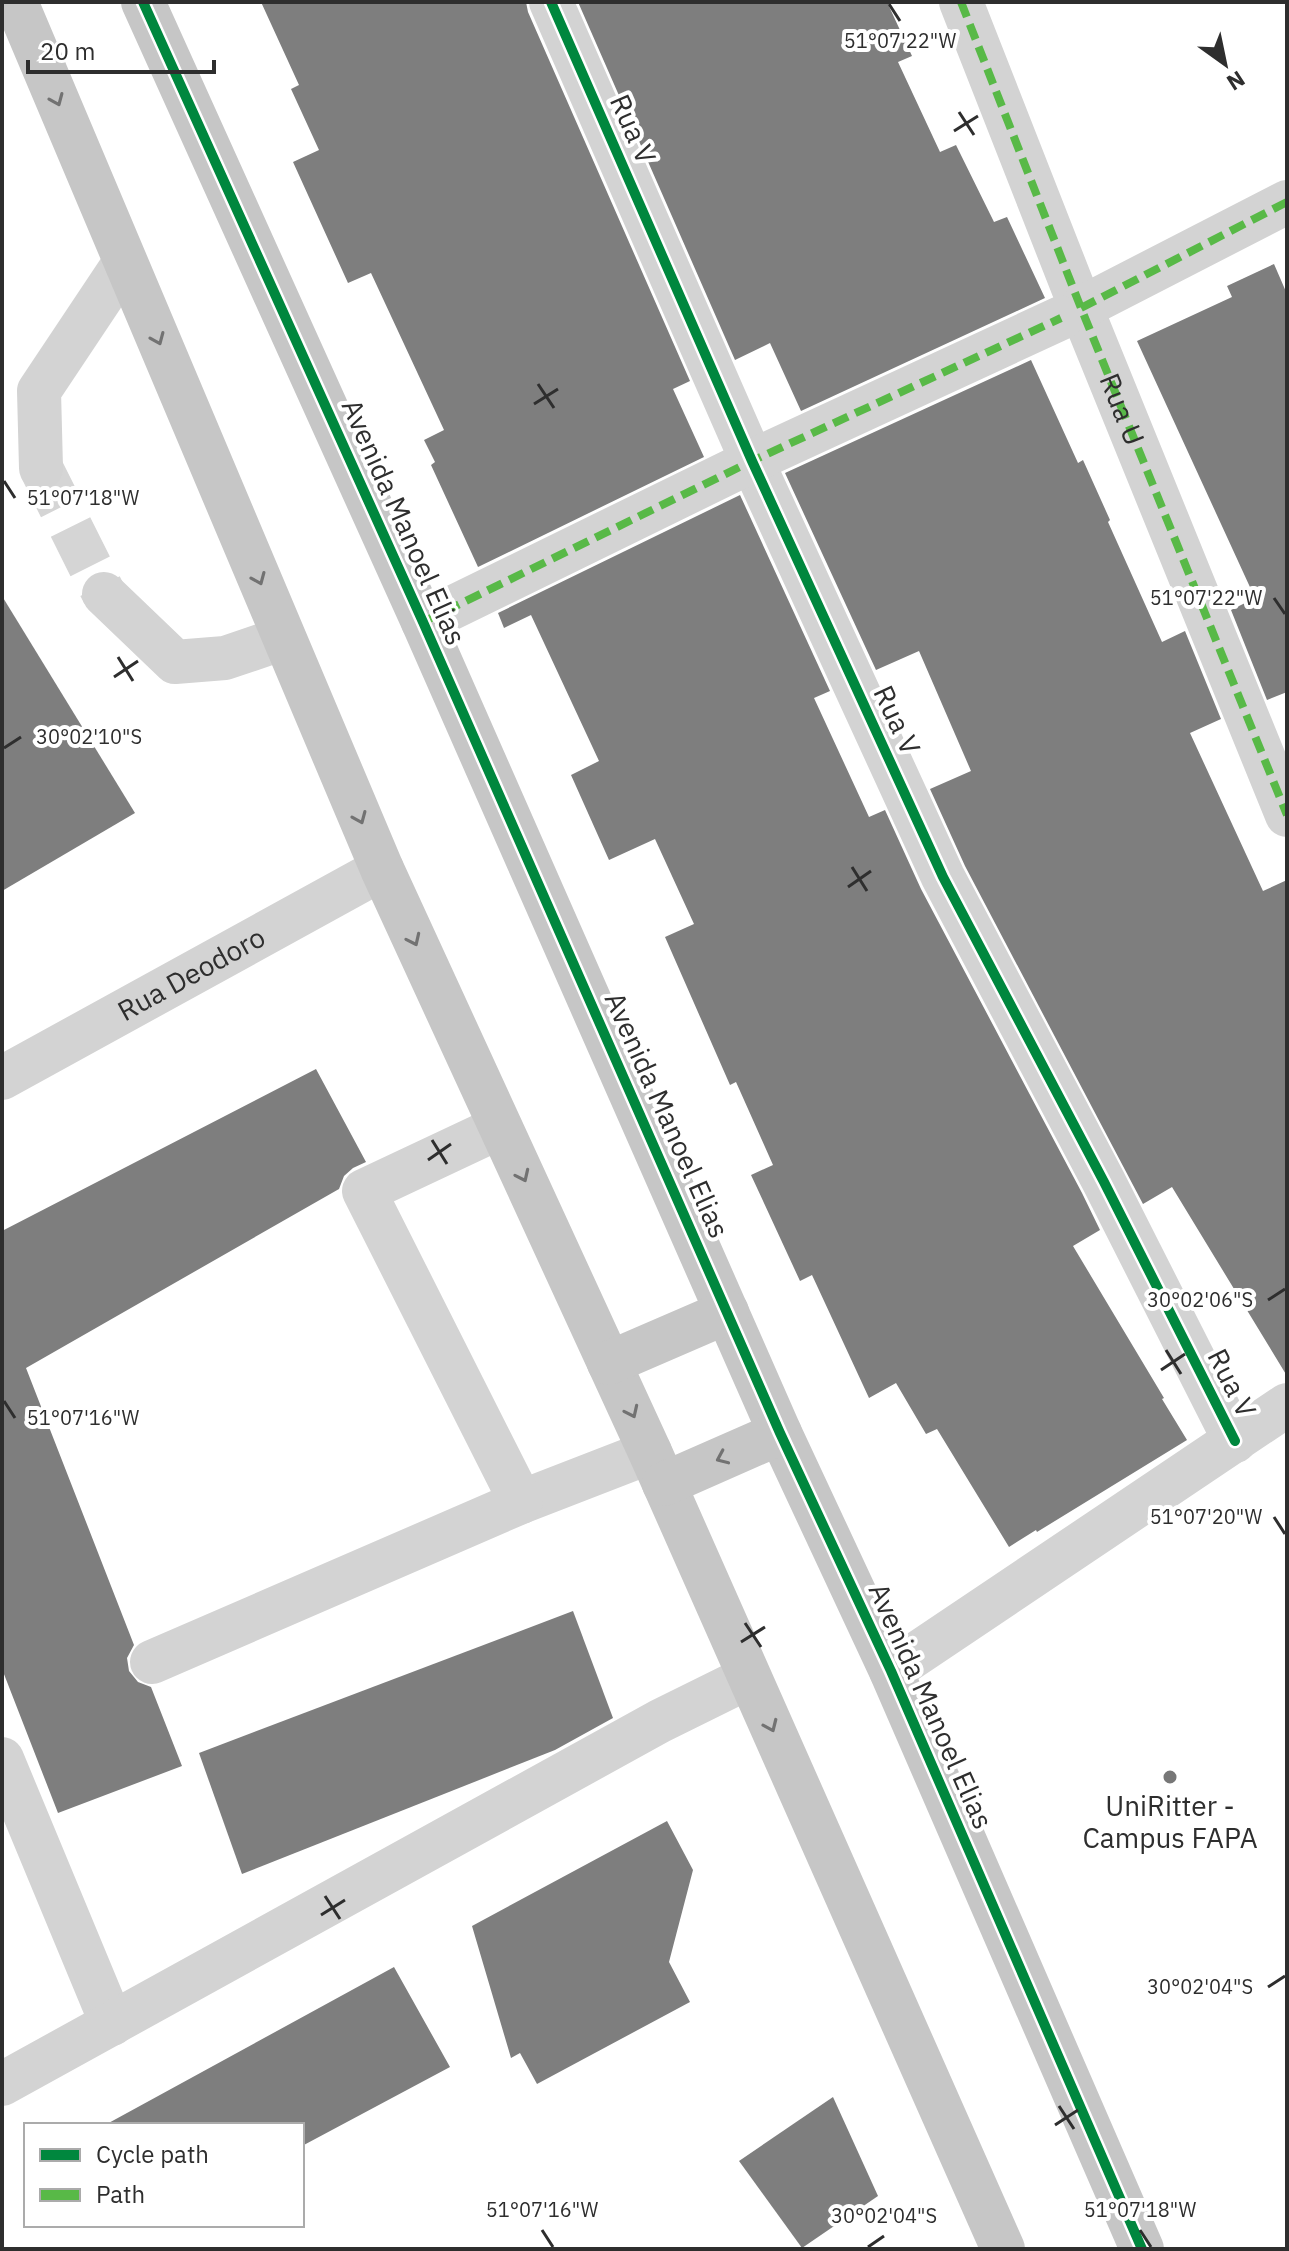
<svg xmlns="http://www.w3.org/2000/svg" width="1289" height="2251" font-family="'IBM Plex Sans',sans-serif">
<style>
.building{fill:#7e7e7e}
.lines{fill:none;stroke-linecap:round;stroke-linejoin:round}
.minor-tunnel{stroke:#d5d5d5;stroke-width:44;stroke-dasharray:44 22;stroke-linecap:butt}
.minor{stroke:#d3d3d3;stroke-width:44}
.major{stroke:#c6c6c6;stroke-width:44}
.quiet{stroke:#58b947;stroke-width:8;stroke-dasharray:16 8;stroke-linecap:butt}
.cycleway-casing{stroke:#fff;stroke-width:15}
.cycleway{stroke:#00873e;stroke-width:10}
.oneway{stroke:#727272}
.ticks{fill:none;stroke:#2e2e2e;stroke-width:3}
.poi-dot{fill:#777;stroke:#fff;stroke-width:3}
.labels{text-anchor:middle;stroke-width:8;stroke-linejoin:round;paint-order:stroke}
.street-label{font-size:28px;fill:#2e2e2e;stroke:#fff}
.poi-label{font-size:28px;fill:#2e2e2e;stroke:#fff}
.ticks-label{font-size:20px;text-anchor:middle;fill:#2e2e2e;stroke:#fff;stroke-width:8;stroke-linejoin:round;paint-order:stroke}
</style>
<rect width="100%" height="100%" fill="#fff"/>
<g class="building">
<polygon points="261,2 526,2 528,12 690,381 673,389 704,457 478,567 431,465 435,462 424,440 444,430 371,273 348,283 293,162 319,150 291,89 299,85"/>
<polygon points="578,2 887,2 912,56 898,62 940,152 956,145 994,222 1007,217 1045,298 801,411 770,343 735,360"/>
<polygon points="1274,264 1287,294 1287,692 1267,700 1231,610 1255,598 1137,341 1232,297 1227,286"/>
<polygon points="1031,360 1078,463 1083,460 1110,520 1108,522 1162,642 1185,631 1221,719 1190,733 1263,891 1287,880 1287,1376 1172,1187 1143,1204 965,866 930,789 971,771 919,651 876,670 785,473"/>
<polygon points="740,495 830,691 814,698 869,817 885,810 921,889 1082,1193 1100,1230 1073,1246 1164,1398 1162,1399 1187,1440 1037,1532 1036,1530 1009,1547 937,1429 926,1434 896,1383 869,1398 812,1275 800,1281 751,1175 773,1165 736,1082 730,1085 665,937 694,924 655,839 609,860 571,775 599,761 531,615 504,628 498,613"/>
<polygon points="2,596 135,813 2,891"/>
<polygon points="316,1069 366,1162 353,1168 344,1176 339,1189 26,1368 134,1645 127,1658 129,1671 138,1682 151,1687 182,1766 58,1813 2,1669 2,1231"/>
<polygon points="573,1611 613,1718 555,1750 242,1874 199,1753"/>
<polygon points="667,1821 693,1870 669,1962 690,2002 537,2084 520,2053 511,2058 472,1926"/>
<polygon points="394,1967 450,2067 302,2146 302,2125 105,2125"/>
<polygon points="833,2097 878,2196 802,2248 739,2161"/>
</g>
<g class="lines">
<polyline class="minor-tunnel" points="41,468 104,594"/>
<g class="minor">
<polyline points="551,2 752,461 943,877 1104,1182 1235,1441"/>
<polyline points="961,2 1081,308 1287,815"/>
<polyline points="1081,308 1287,202"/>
<polyline points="41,468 39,391 125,262"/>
<polyline points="104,594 175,662 225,658 284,638"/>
<polyline points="423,622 752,461 1061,318"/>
<path id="s1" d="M2 1078 382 869"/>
<polyline points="521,1502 650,1452"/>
<polyline points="152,1662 521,1502 364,1191 500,1127"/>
<polyline points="891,1671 1287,1405"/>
<polyline points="2,1759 112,2024"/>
<polyline points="2,2084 660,1721 749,1677"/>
</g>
<g class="major">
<polyline points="16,2 382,869 650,1452 1003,2249"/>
<polyline points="143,2 423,622 780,1433 891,1671 1142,2249"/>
<polyline points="609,1363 727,1312"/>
<polyline points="664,1484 780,1433"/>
</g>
<g class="quiet">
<path id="s2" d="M961 2 1081 308 1287 815"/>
<polyline points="1081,308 1287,202"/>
<polyline points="423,622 752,461 1061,318"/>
</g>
<g class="cycleway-casing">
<g id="cycleway">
<polyline points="143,2 423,622 780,1433 891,1671 1142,2249"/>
<polyline points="551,2 752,461 943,877 1104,1182 1235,1441"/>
</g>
</g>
<use href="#cycleway" class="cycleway"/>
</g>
<defs><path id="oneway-chevron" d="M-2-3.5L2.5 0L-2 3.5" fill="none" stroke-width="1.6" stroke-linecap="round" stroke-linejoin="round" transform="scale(2)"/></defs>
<g class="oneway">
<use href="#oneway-chevron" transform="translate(57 100) rotate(67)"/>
<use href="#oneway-chevron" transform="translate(158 339) rotate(67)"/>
<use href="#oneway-chevron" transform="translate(259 579) rotate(67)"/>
<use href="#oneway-chevron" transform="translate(360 818) rotate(67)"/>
<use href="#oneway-chevron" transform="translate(414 940) rotate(65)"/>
<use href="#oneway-chevron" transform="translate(523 1176) rotate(65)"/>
<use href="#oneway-chevron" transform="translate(632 1412) rotate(65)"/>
<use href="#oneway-chevron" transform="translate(722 1458) rotate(156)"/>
<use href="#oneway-chevron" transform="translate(771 1726) rotate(66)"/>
</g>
<path class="ticks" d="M889 4 900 21M959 112 974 135M954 131 978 116M538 384 554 408M534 404 558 389M4 481 15 498M1274 598 1285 614M118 657 133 681M114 677 138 661M4 748 21 737M852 867 867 891M848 887 871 871M432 1140 447 1164M428 1160 451 1144M1268 1300 1285 1289M1166 1350 1181 1374M1161 1370 1185 1354M4 1401 15 1418M1274 1517 1285 1534M745 1623 761 1647M741 1642 765 1627M325 1896 340 1919M321 1915 345 1900M1268 1987 1285 1976M1059 2106 1074 2129M1055 2125 1078 2110M542 2230 553 2247M1140 2230 1151 2247M868 2247 884 2236"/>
<circle class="poi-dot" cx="1170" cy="1777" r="8"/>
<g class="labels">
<g class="street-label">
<text transform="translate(633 129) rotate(66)" y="10">Rua V</text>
<text dy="10" stroke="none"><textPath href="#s2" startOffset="438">Rua U</textPath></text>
<text transform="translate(404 522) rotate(66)" y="10">Avenida Manoel Elias</text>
<text transform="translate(897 720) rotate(65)" y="10">Rua V</text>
<text dy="10" stroke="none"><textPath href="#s1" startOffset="216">Rua Deodoro</textPath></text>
<text transform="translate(667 1115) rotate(66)" y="10">Avenida Manoel Elias</text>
<text transform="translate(1232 1383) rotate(63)" y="10">Rua V</text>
<text transform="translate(931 1706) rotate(66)" y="10">Avenida Manoel Elias</text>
</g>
<g class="poi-label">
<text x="1170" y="1816">UniRitter -<tspan x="1170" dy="32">Campus FAPA</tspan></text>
</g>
</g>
<g class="ticks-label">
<text x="900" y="48">51°07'22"W</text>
<text x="83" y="505">51°07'18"W</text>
<text x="1206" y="605">51°07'22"W</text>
<text x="89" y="744">30°02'10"S</text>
<text x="1200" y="1307">30°02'06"S</text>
<text x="83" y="1425">51°07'16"W</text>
<text x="1206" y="1524">51°07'20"W</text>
<text x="1200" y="1994">30°02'04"S</text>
<text x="542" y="2217">51°07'16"W</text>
<text x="1140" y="2217">51°07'18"W</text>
<text x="884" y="2223">30°02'04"S</text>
</g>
<rect width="1289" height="2251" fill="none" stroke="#2e2e2e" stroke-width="8"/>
<rect x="24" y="2123" width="280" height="104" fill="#ffffff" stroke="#ababab" stroke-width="2"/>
<rect x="40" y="2149" width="40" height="12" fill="#00873e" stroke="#ababab" stroke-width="2"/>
<text x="96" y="2163" font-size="24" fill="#2e2e2e">Cycle path</text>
<rect x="40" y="2189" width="40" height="12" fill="#58b947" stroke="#ababab" stroke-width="2"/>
<text x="96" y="2203" font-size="24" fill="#2e2e2e">Path</text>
<g transform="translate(1225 64) rotate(147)" stroke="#ffffff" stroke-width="6" paint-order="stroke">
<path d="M0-6L14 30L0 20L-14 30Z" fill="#2e2e2e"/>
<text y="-12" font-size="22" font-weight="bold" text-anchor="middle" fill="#2e2e2e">N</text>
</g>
<path d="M28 60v12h186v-12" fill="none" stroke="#2e2e2e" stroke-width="4"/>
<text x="40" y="60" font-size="24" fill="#2e2e2e" stroke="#ffffff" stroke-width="6" paint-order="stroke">20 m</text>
</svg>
